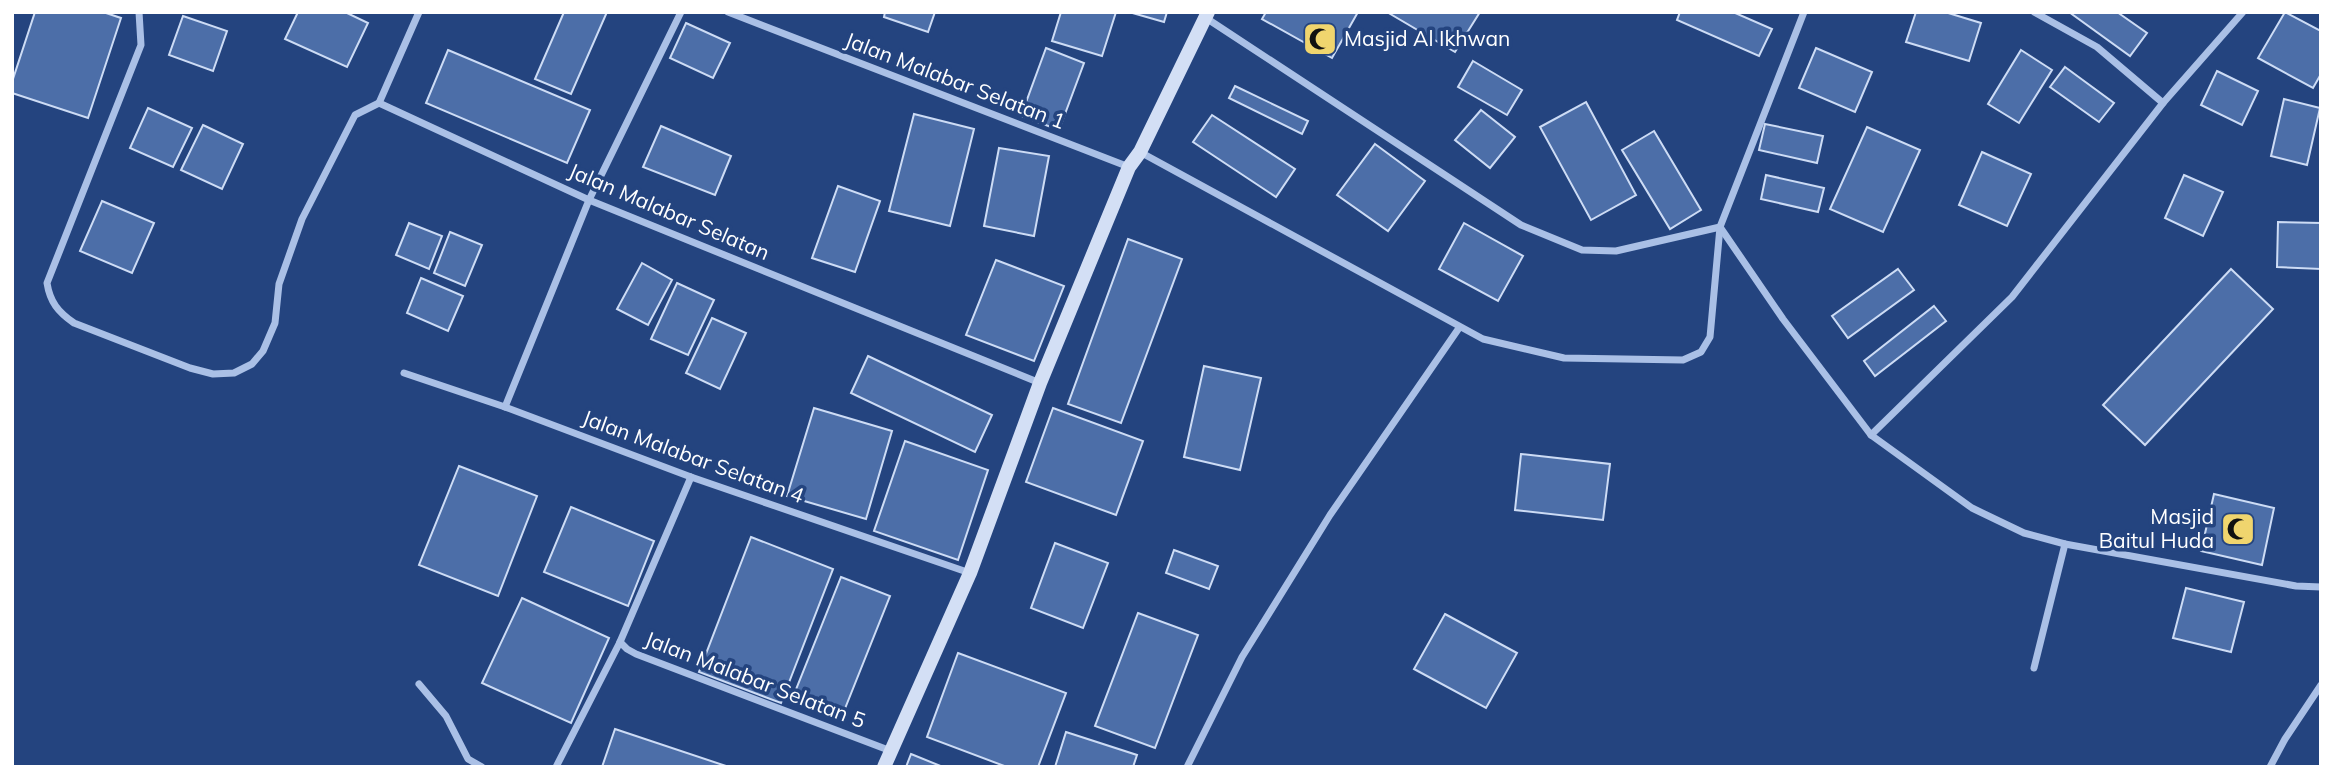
<svg xmlns="http://www.w3.org/2000/svg" width="2333" height="779" font-family="Mulish,sans-serif">
<style>
.building{fill:#4c6ea8;stroke:#cddcf5;stroke-width:2}
.lines{fill:none;stroke-linecap:round;stroke-linejoin:round}
.street{stroke:#aac0e6;stroke-width:7}
.secondary{stroke:#d3dff5;stroke-width:14}
.labels{text-anchor:middle;stroke-width:7;stroke-linejoin:round;paint-order:stroke}
.poi-label{font-size:21px;fill:#fff;stroke:#24447f;text-anchor:start}
.street-label{font-size:21px;fill:#fff;stroke:#24447f}
</style>
<rect width="100%" height="100%" fill="#24447f"/>
<g class="building">
<polygon points="35,12 103,12 121,18 88,118 12,93 12,82"/>
<polygon points="298,12 345,12 368,23 347,67 285,39"/>
<polygon points="564,12 607,12 571,94 535,79"/>
<polygon points="885,12 935,12 928,32 884,17"/>
<polygon points="1061,12 1116,12 1102,56 1052,41"/>
<polygon points="1129,12 1167,12 1164,22"/>
<polygon points="1266,12 1358,12 1332,58 1262,19"/>
<polygon points="1387,12 1480,12 1455,52"/>
<polygon points="1680,12 1733,12 1772,29 1759,56 1677,20"/>
<polygon points="1916,12 1945,12 1981,23 1969,61 1906,42"/>
<polygon points="2069,12 2117,12 2147,33 2130,56"/>
<polygon points="2285,12 2321,31 2321,74 2313,88 2258,58"/>
<polygon points="183,16 227,31 213,71 169,55"/>
<polygon points="686,23 730,43 713,78 670,58"/>
<polygon points="1046,48 1084,63 1059,130 1021,116"/>
<polygon points="1816,48 1872,72 1855,112 1799,88"/>
<polygon points="448,50 590,110 567,163 426,103"/>
<polygon points="2021,50 2052,70 2019,123 1988,104"/>
<polygon points="1473,61 1522,90 1507,115 1458,87"/>
<polygon points="2065,67 2114,103 2099,122 2050,87"/>
<polygon points="2217,71 2258,91 2242,125 2201,105"/>
<polygon points="1235,86 1308,121 1302,134 1229,98"/>
<polygon points="2284,99 2320,108 2307,165 2271,156"/>
<polygon points="1586,102 1636,195 1591,220 1540,127"/>
<polygon points="148,108 192,128 173,167 130,148"/>
<polygon points="1481,110 1515,137 1490,168 1455,140"/>
<polygon points="914,114 974,129 950,226 889,211"/>
<polygon points="1212,115 1295,169 1276,197 1193,142"/>
<polygon points="1765,124 1823,136 1817,163 1759,150"/>
<polygon points="203,125 243,144 222,189 181,170"/>
<polygon points="661,126 731,156 715,195 643,167"/>
<polygon points="1867,127 1920,150 1883,232 1830,209"/>
<polygon points="1654,131 1701,210 1670,229 1622,150"/>
<polygon points="1375,144 1425,181 1388,231 1337,195"/>
<polygon points="999,148 1049,156 1034,236 984,226"/>
<polygon points="1982,152 2031,174 2007,226 1959,205"/>
<polygon points="1766,175 1824,188 1818,212 1761,199"/>
<polygon points="2184,175 2223,192 2203,236 2165,218"/>
<polygon points="838,186 880,201 855,272 812,258"/>
<polygon points="102,201 154,223 132,273 80,251"/>
<polygon points="2278,222 2321,223 2321,269 2277,267"/>
<polygon points="409,223 442,236 429,269 396,255"/>
<polygon points="1464,223 1523,256 1498,301 1439,269"/>
<polygon points="450,232 482,245 465,286 434,273"/>
<polygon points="1128,239 1182,259 1121,423 1068,404"/>
<polygon points="996,260 1064,286 1034,361 966,335"/>
<polygon points="642,263 672,280 648,325 617,309"/>
<polygon points="1898,269 1914,290 1848,338 1832,316"/>
<polygon points="2231,269 2273,309 2145,445 2103,405"/>
<polygon points="421,278 463,296 448,331 407,313"/>
<polygon points="677,283 714,300 688,355 651,339"/>
<polygon points="1934,306 1946,321 1875,376 1864,361"/>
<polygon points="712,318 746,333 720,389 686,373"/>
<polygon points="868,356 992,415 975,452 851,393"/>
<polygon points="1204,366 1261,378 1240,470 1184,457"/>
<polygon points="814,408 892,431 866,519 787,496"/>
<polygon points="1053,408 1143,441 1116,515 1026,482"/>
<polygon points="905,441 988,470 958,560 874,531"/>
<polygon points="1521,454 1610,464 1603,520 1515,510"/>
<polygon points="459,466 537,496 498,596 419,565"/>
<polygon points="2214,494 2274,508 2262,565 2201,551"/>
<polygon points="571,507 654,541 628,606 544,572"/>
<polygon points="751,537 833,569 781,703 699,672"/>
<polygon points="1055,543 1108,563 1083,628 1031,608"/>
<polygon points="1174,550 1218,566 1209,589 1166,573"/>
<polygon points="841,577 890,596 844,711 795,692"/>
<polygon points="2186,588 2244,602 2231,652 2173,638"/>
<polygon points="522,598 609,638 571,723 482,683"/>
<polygon points="1138,613 1198,635 1155,748 1095,726"/>
<polygon points="1445,614 1517,653 1486,708 1414,669"/>
<polygon points="958,653 1066,693 1038,767 1007,767 927,737"/>
<polygon points="615,729 729,767 602,767"/>
<polygon points="1066,732 1137,755 1133,767 1055,767"/>
<polygon points="911,754 943,767 906,767"/>
</g>
<g class="lines">
<g class="street">
<path d="M139 12 141 45 47 283C50 302 58 312 74 323L190 368 213 374 234 373 252 364 263 351 275 323 279 284 302 219 355 115 379 103"/>
<polyline points="419,12 379,103 589,200 1040,383"/>
<polyline points="728,12 1129,167"/>
<polyline points="2034,12 2097,47 2163,103"/>
<polyline points="1206,18 1521,225 1582,250 1616,251 1720,227 1783,319 1871,435 1972,508 2024,533 2065,544 2296,586 2321,587"/>
<polyline points="1140,152 1483,339 1564,358 1683,360 1701,352 1710,337 1720,227 1804,12"/>
<polyline points="404,373 505,407 691,477 970,573"/>
<polyline points="505,407 589,200 681,12"/>
<polyline points="1871,435 2012,297 2163,103 2243,12"/>
<polyline points="620,642 627,649 636,654 891,751"/>
<polyline points="2034,668 2065,544"/>
<polyline points="419,684 446,716 468,759 482,767"/>
<polyline points="556,767 620,642 691,477"/>
<polyline points="1187,767 1242,657 1330,515 1459,328"/>
<polyline points="2270,767 2285,739 2321,685"/>
</g>
<polyline class="secondary" points="884,767 970,573 1040,383 1129,167 1140,152 1208,12"/>
</g>
<defs>
<g id="mosque-square" transform="scale(1.75)"><rect x="-9" y="-9" width="18" height="18" rx="4" fill="#f0d56e" stroke="#24447f"/><path d="M3.5-4.9A6 6 0 1 0 3.5 4.9A5 5 0 1 1 3.5-4.9Z" fill="#111"/></g>
</defs>
<g fill-rule="evenodd">
<use href="#mosque-square" x="1320" y="39"/>
<use href="#mosque-square" x="2238" y="529"/>
</g>
<g class="labels">
<g class="poi-label">
<text x="1344" y="46">Masjid Al Ikhwan</text>
<text x="2214" y="524" text-anchor="end">Masjid<tspan x="2214" dy="24">Baitul Huda</tspan></text>
</g>
<g class="street-label">
<text transform="translate(955 81) rotate(21)" y="7">Jalan Malabar Selatan 1</text>
<text transform="translate(669 212) rotate(23)" y="7">Jalan Malabar Selatan</text>
<text transform="translate(693 457) rotate(20)" y="7">Jalan Malabar Selatan 4</text>
<text transform="translate(755 680) rotate(21)" y="7">Jalan Malabar Selatan 5</text>
</g>
</g>
<rect width="2333" height="779" fill="none" stroke="#ffffff" stroke-width="28"/>
</svg>
